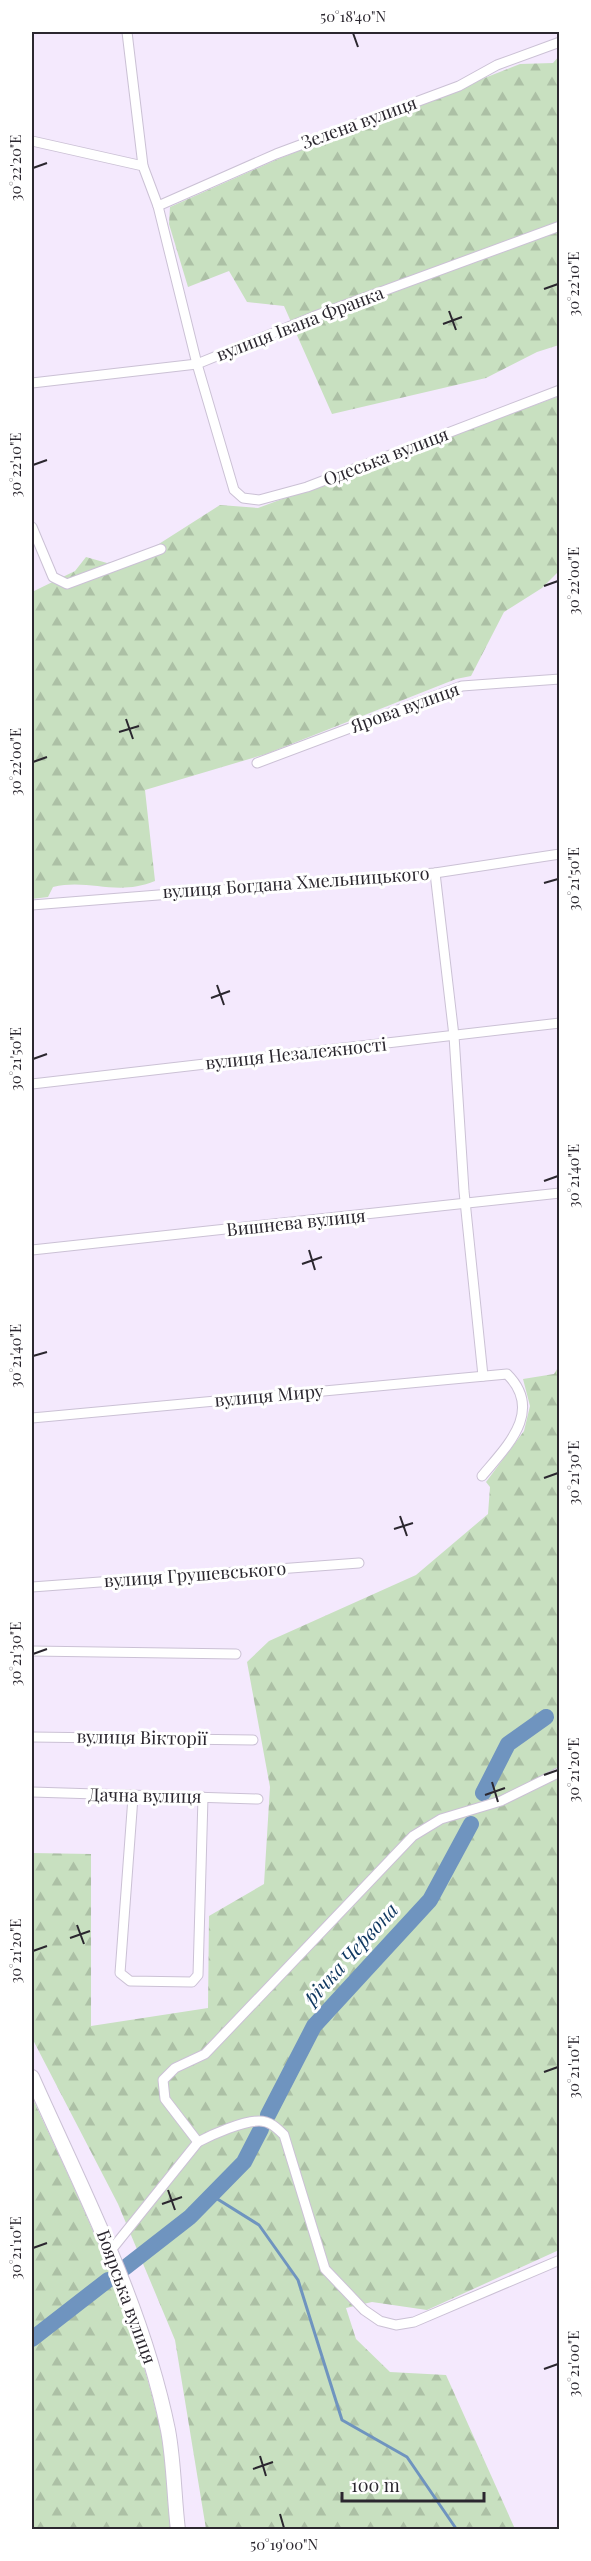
<svg xmlns="http://www.w3.org/2000/svg" width="591" height="2561" font-family="'Playfair Display',serif">
<style>
.forest{fill:url(#forest-firs)}
.lines{fill:none;stroke-linecap:round;stroke-linejoin:round}
.stream{stroke:#6f94bf;stroke-width:3}
.river{stroke:#6f94bf;stroke-width:16}
.street-casing{stroke:#cbc1d5;stroke-width:11}
.secondary-casing{stroke:#cbc1d5;stroke-width:16}
.street{stroke:#fff;stroke-width:9}
.secondary{stroke:#fff;stroke-width:14}
.ticks{fill:none;stroke:#2b272f;stroke-width:2}
.labels{text-anchor:middle;stroke-width:6;stroke-linejoin:round;paint-order:stroke}
.street-label{font-size:18px;fill:#2b272f;stroke:#fff}
.water-label{font-size:20px;font-style:italic;fill:#0e365f;stroke:#fff}
.neatline{fill:none;stroke:#2b272f;stroke-width:2}
.ticks-label{font-size:15px;text-anchor:middle;fill:#2b272f}
</style>
<defs>
<pattern id="forest-firs" width="22" height="20" patternUnits="userSpaceOnUse" patternTransform="scale(1.5)"><rect width="22" height="20" fill="#c8e0c0"/><path d="M5 1l3.5 6h-7zM16 11l3.5 6h-7z" fill="#acc0a5"/></pattern>
</defs>
<rect width="100%" height="100%" fill="#f4e9fd"/>
<g class="forest">
<polygon points="559,56 559,345 537,352 486,378 332,414 284,306 247,302 229,271 188,287 169,224 170,207 278,159 520,64 553,63"/>
<path d="M559 396V571L542 588 504 612 471 676 456 679 266 754 145 790 155 881C116 897 89 878 53 887L48 897 32 899V592L75 571 86 557 107 563 140 556 220 505 258 508Z"/>
<polygon points="559,1366 559,2250 427,2310 372,2302 346,2308 356,2339 390,2372 446,2375 515,2529 206,2529 175,2340 118,2204 32,2038 32,1853 91,1854 91,2026 208,2008 209,1916 264,1884 270,1787 247,1662 269,1641 416,1575 488,1514 490,1487 486,1482 524,1431 530,1406 523,1379 554,1374"/>
<path d="M32 2097C87 2215 144 2333 167 2462 170 2485 177 2507 173 2529H32Z"/>
</g>
<g class="lines">
<polyline class="stream" points="211,2195 259,2225 298,2280 342,2420 407,2457 457,2530"/>
<g class="river">
<polyline points="483,1793 508,1744 546,1717"/>
<polyline points="268,2115 314,2026 430,1900 471,1824"/>
<polyline points="122,2270 190,2217 244,2162 261,2129"/>
<polyline points="32,2339 108,2280"/>
</g>
<g class="street-casing">
<g id="street">
<polyline points="127,32 143,166"/>
<polyline points="32,141 143,166 158,206 276,154 459,86 497,65 560,42"/>
<polyline points="158,206 197,364 234,490 243,498 259,500 307,487 560,390"/>
<polyline points="32,383 197,364 315,316 560,226"/>
<polyline points="32,527 53,577 67,584 161,549"/>
<polyline points="257,763 462,686 560,679"/>
<polyline points="435,873 454,1036 464,1191 483,1376"/>
<polyline points="32,905 435,873 560,854"/>
<polyline points="32,1084 560,1023"/>
<polyline points="32,1250 560,1193"/>
<path d="M32 1418 507 1374C544 1411 507 1446 482 1476"/>
<polyline points="32,1587 359,1563"/>
<polyline points="32,1651 236,1654"/>
<polyline points="32,1737 253,1740"/>
<polyline points="32,1792 258,1799"/>
<polyline points="133,1797 120,1973 130,1981 192,1982 198,1975 203,1797"/>
<polyline points="198,2142 165,2099 163,2080 175,2068 205,2054 413,1836 441,1819 501,1801 560,1772"/>
<path d="M112 2249 198 2142C213 2134 243 2121 259 2121 270 2121 277 2128 284 2135L325 2269 364 2310 380 2321 396 2325 414 2322 560 2260"/>
</g>
</g>
<g class="secondary-casing">
<path id="secondary" d="M32 2077C84 2194 142 2303 168 2430 174 2462 174 2497 178 2530"/>
</g>
<use href="#street" class="street"/>
<use href="#secondary" class="secondary"/>
</g>
<path class="ticks" d="M353 33 358 47M33 168 47 163M544 289 558 284M449 311 456 330M443 324 462 317M33 465 47 460M544 586 558 581M126 719 133 739M119 732 139 726M33 762 47 757M544 883 558 879M217 985 224 1005M211 998 230 991M33 1059 47 1054M544 1181 558 1176M309 1250 315 1270M302 1264 322 1257M33 1356 47 1352M544 1478 558 1473M400 1516 407 1536M394 1529 413 1523M33 1654 47 1649M544 1775 558 1770M492 1782 498 1802M485 1795 505 1788M77 1925 84 1944M70 1938 90 1931M33 1951 47 1946M544 2072 558 2067M168 2190 175 2210M162 2204 182 2197M33 2248 47 2243M544 2369 558 2364M260 2456 266 2476M253 2469 273 2462M280 2514 284 2528"/>
<g class="labels">
<g class="street-label">
<text transform="translate(359 123) rotate(-20)" y="6">Зелена вулиця</text>
<text transform="translate(300 324) rotate(-21)" y="6">вулиця Івана Франка</text>
<text transform="translate(386 457) rotate(-21)" y="6">Одеська вулиця</text>
<text transform="translate(405 708) rotate(-20)" y="6">Ярова вулиця</text>
<text transform="translate(296 883) rotate(-4)" y="6">вулиця Богдана Хмельницького</text>
<text transform="translate(296 1054) rotate(-6)" y="6">вулиця Незалежності</text>
<text transform="translate(296 1223) rotate(-6)" y="6">Вишнева вулиця</text>
<text transform="translate(269 1396) rotate(-5)" y="6">вулиця Миру</text>
<text transform="translate(195 1575) rotate(-4)" y="6">вулиця Грушевського</text>
<text transform="translate(142 1738) rotate(1)" y="6">вулиця Вікторії</text>
<text transform="translate(145 1796) rotate(1)" y="6">Дачна вулиця</text>
<text transform="translate(126 2297) rotate(70)" y="6">Боярська вулиця</text>
</g>
<g class="water-label">
<text transform="translate(351 1954) rotate(-48)" y="7">річка Червона</text>
</g>
</g>
<rect width="591" height="2561" fill="none" stroke="#ffffff" stroke-width="66"/>
<path d="M342 2492v9h142v-9" fill="none" stroke="#2b272f" stroke-width="3"/>
<text x="351" y="2492" font-size="18" fill="#2b272f" stroke="#ffffff" stroke-width="4.5" paint-order="stroke">100 m</text>
<rect x="33" y="33" width="525" height="2495" class="neatline"/>
<g class="ticks-label">
<text x="353" y="22">50°18'40"N</text>
<text transform="translate(16 168) rotate(-90)" y="5">30°22'20"E</text>
<text transform="translate(574 284) rotate(-90)" y="5">30°22'10"E</text>
<text transform="translate(16 465) rotate(-90)" y="5">30°22'10"E</text>
<text transform="translate(574 581) rotate(-90)" y="5">30°22'00"E</text>
<text transform="translate(16 762) rotate(-90)" y="5">30°22'00"E</text>
<text transform="translate(574 879) rotate(-90)" y="5">30°21'50"E</text>
<text transform="translate(16 1059) rotate(-90)" y="5">30°21'50"E</text>
<text transform="translate(574 1176) rotate(-90)" y="5">30°21'40"E</text>
<text transform="translate(16 1356) rotate(-90)" y="5">30°21'40"E</text>
<text transform="translate(574 1473) rotate(-90)" y="5">30°21'30"E</text>
<text transform="translate(16 1654) rotate(-90)" y="5">30°21'30"E</text>
<text transform="translate(574 1770) rotate(-90)" y="5">30°21'20"E</text>
<text transform="translate(16 1951) rotate(-90)" y="5">30°21'20"E</text>
<text transform="translate(574 2067) rotate(-90)" y="5">30°21'10"E</text>
<text transform="translate(16 2248) rotate(-90)" y="5">30°21'10"E</text>
<text transform="translate(574 2364) rotate(-90)" y="5">30°21'00"E</text>
<text x="284" y="2550">50°19'00"N</text>
</g>
</svg>
